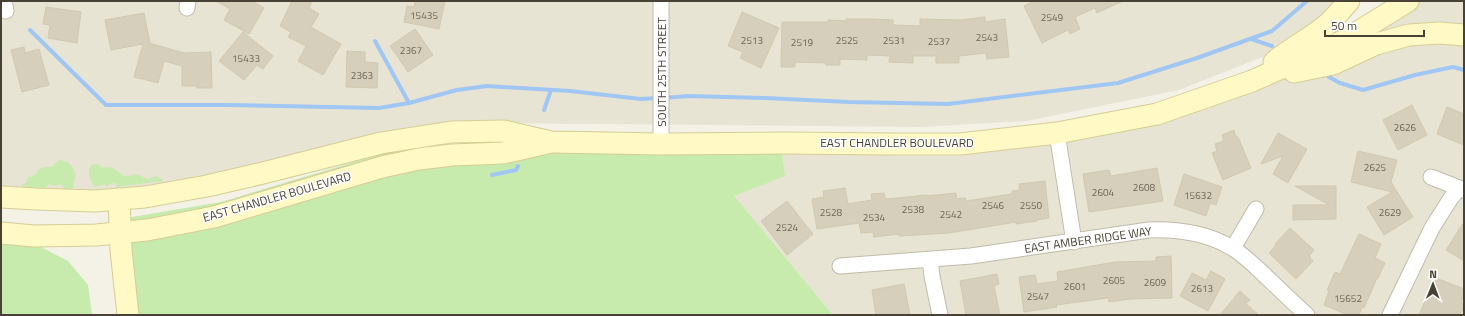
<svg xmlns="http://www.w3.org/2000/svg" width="1465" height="316" font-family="'Titillium Web',sans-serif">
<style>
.residential{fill:#e8e4d4}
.green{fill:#c7eaad}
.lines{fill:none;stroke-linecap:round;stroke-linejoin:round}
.stream{stroke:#a0c6f3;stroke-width:4}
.building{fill:#d6cfbb;stroke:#d1c8ae}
.street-casing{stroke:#c0bba8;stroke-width:17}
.secondary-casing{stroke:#d6cd94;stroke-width:23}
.street{stroke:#fff;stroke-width:15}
.secondary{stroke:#fff9c5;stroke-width:21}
.labels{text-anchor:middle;stroke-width:3;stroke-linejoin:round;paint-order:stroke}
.number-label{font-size:10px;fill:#6b6556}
.street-label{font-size:12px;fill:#474235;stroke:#fff}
</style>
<rect width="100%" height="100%" fill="#f4f2e6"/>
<g class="residential">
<polygon points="1,1 1339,1 1283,49 1179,90 1027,121 920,127 473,123 191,184 118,192 1,191"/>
<polygon points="1410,1 1464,1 1464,315 833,315 733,196 785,176 781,143 890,144 1157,114"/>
</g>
<g class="green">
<polygon points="491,141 781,143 785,176 734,196 833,315 128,315 120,219 221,202 384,153"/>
<path d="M59 160C69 161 74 166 76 176L74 180 73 188 65 189 61 184 55 186 49 184 45 188 20 186C25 183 28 182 28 177H32L37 173 39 169 44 167H52Z"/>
<path d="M93 164 100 165 101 168C111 165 116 169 123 176H129L135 174 148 179 157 176 163 181 116 187 117 184 112 183 106 187 105 184 94 187 89 175V169Z"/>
<polygon points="1,239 33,243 68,261 88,285 92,315 1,315"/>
</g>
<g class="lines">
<g class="stream">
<polyline points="30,30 106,105 227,105 379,108 409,103 457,90 487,86 570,91 641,99 657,98"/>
<polyline points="1251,39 1272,46"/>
<polyline points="375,41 409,103"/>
<polyline points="1329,77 1340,83 1363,90 1415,75 1453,67 1464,70"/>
<polyline points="664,98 688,96 765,98 849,102 948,104 1118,83 1197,58 1272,31 1307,1"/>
<polyline points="544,110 551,90"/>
<polyline points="492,175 516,170 518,166"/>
</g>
</g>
<g class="building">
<polygon points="216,1 252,1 264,8 249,34 224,20 230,9"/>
<polygon points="292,1 312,1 309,8 319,14 311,27 341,44 323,75 298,61 306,46 288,37 291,32 280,26"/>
<polygon points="415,1 445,1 439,29 404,22 407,6 414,7"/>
<polygon points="1034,1 1123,1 1097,13 1095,8 1075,17 1080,29 1070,34 1068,30 1042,43 1024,6"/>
<polygon points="46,7 81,12 77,43 48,38 50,25 43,24"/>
<polygon points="742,12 779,28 761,68 740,58 743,52 728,46"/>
<polygon points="144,13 150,43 149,43 184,53 211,52 212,88 197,88 197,86 182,86 182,66 164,61 158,83 134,77 143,44 111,50 105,20"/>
<polygon points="985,17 985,22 1005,19 1009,57 987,59 986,53 959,56 959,63 936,63 936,56 913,56 913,63 889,62 890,56 867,55 867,60 840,59 840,65 826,65 826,63 795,62 795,67 781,67 782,22 828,22 828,20 846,21 846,19 874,19 893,20 893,25 920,26 920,19 960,20"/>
<polygon points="415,29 433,55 408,72 390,46"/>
<polygon points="243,32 273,56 263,69 257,65 244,80 219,61"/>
<polygon points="24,47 25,53 39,49 49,85 22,92 11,50"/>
<polygon points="347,51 365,52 365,62 378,63 377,88 346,87"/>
<polygon points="1412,105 1427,135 1398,150 1383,120"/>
<polygon points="1447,107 1464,114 1464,145 1437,134"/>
<polygon points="1234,130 1236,137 1238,137 1251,168 1223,180 1212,153 1217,151 1215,144 1224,141 1222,135"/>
<polygon points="1278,133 1307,149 1288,183 1273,174 1283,156 1261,164"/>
<polygon points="1358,151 1397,160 1391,182 1413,217 1384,235 1367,207 1392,192 1351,182"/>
<polygon points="1157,168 1163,201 1089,212 1083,174 1109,170 1111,176"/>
<polygon points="1184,174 1222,187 1216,205 1210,203 1206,216 1174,205"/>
<polygon points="1045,181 1049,218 1037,220 1037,221 1016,224 1016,222 949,233 899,236 899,234 874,237 873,232 861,233 859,223 817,229 812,199 824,197 823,191 845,188 848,204 872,200 871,194 884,193 885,198 887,199 927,195 927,196 956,193 957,199 965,198 966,201 1012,194 1012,191 1020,190 1019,184"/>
<polygon points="1295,186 1336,186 1336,219 1293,220 1293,205 1329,205"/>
<polygon points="787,201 813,234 787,255 761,221"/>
<polygon points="1464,222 1464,261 1446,250"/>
<polygon points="1290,228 1314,250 1309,256 1313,261 1296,279 1269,253 1276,245 1275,244"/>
<polygon points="1359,234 1381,244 1375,258 1385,263 1378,278 1377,278 1364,308 1362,307 1359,315 1348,315 1324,305 1329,291 1327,290 1335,272 1340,274"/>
<polygon points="1171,256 1172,298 1130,299 1109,302 1108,298 1056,305 1057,307 1024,312 1019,277 1035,275 1037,284 1058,281 1057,272 1115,262 1156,261 1156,257"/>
<polygon points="1211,271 1225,279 1208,311 1180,296 1192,273 1206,280"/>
<polygon points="997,274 999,284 994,286 1000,315 966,315 960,281"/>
<polygon points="1436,278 1464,289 1464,294 1461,303 1464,304 1464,306 1460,315 1419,315 1430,289 1432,290"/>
<polygon points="904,284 910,315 876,315 872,290"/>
<polygon points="1240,291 1250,300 1246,304 1259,315 1220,315"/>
</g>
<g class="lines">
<g class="street-casing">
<g id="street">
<polyline points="4,1 6,11"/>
<polyline points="187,8 188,1"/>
<polyline points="1057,133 1074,242"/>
<polyline points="661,144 661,1"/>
<polyline points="1431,177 1464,190"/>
<polyline points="1233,248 1256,209"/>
<polyline points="930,260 932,276 940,315"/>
<path d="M840 266 971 256 1149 230C1178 229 1207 233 1232 248 1241 253 1248 260 1256 267 1273 283 1290 300 1307 315"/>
<polyline points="1390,315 1432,228 1451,198 1459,188"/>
</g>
</g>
<g class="secondary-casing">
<g id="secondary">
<path d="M1274 62C1292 47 1313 37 1330 22 1337 15 1343 8 1349 1"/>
<polyline points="1294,72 1333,64 1376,44 1409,35 1439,33 1464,35"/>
<polyline points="1,197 36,199 95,201 145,197 207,186 263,173 381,143 451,132 504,131 551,142 661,144 781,143 890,144 960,144 1057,133 1157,114 1252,81 1345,40 1408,1"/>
<polyline points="119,199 121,250 128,315"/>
<polyline points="1,233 34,236 96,235 147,230 214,217 382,167 419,159 452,155 503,153 547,143"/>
</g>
</g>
<use href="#street" class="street"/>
<use href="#secondary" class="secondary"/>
</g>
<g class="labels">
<g class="number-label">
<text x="424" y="19">15435</text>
<text x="1052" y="21">2549</text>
<text x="987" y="41">2543</text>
<text x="752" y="44">2513</text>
<text x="847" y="44">2525</text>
<text x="894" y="44">2531</text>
<text x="939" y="45">2537</text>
<text x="802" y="46">2519</text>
<text x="411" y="54">2367</text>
<text x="246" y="62">15433</text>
<text x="362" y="79">2363</text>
<text x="1405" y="131">2626</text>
<text x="1375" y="171">2625</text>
<text x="1144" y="191">2608</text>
<text x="1103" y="196">2604</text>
<text x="1198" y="199">15632</text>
<text x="993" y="209">2546</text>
<text x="1031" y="209">2550</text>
<text x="913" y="213">2538</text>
<text x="831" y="216">2528</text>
<text x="1390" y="216">2629</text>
<text x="951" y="218">2542</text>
<text x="874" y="221">2534</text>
<text x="787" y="231">2524</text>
<text x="1114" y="284">2605</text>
<text x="1155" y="286">2609</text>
<text x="1075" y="290">2601</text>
<text x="1202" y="292">2613</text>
<text x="1038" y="300">2547</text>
<text x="1348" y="302">15652</text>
</g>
<g class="street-label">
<text transform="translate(662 72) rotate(-90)" y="4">SOUTH 25TH STREET</text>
<text x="897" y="147">EAST CHANDLER BOULEVARD</text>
<text transform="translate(277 197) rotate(-16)" y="4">EAST CHANDLER BOULEVARD</text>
<text transform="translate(1088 240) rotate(-8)" y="4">EAST AMBER RIDGE WAY</text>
</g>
</g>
<rect width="1465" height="316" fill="none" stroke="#474235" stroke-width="4"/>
<g transform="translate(1433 284) rotate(1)" stroke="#ffffff" stroke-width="3" paint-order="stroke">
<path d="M0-3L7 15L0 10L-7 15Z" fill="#474235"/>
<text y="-6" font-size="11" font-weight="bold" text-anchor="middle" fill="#474235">N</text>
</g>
<path d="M1325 30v6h99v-6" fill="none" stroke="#474235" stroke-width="2"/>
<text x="1331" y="30" font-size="12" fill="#474235" stroke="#ffffff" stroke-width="3" paint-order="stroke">50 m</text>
</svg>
